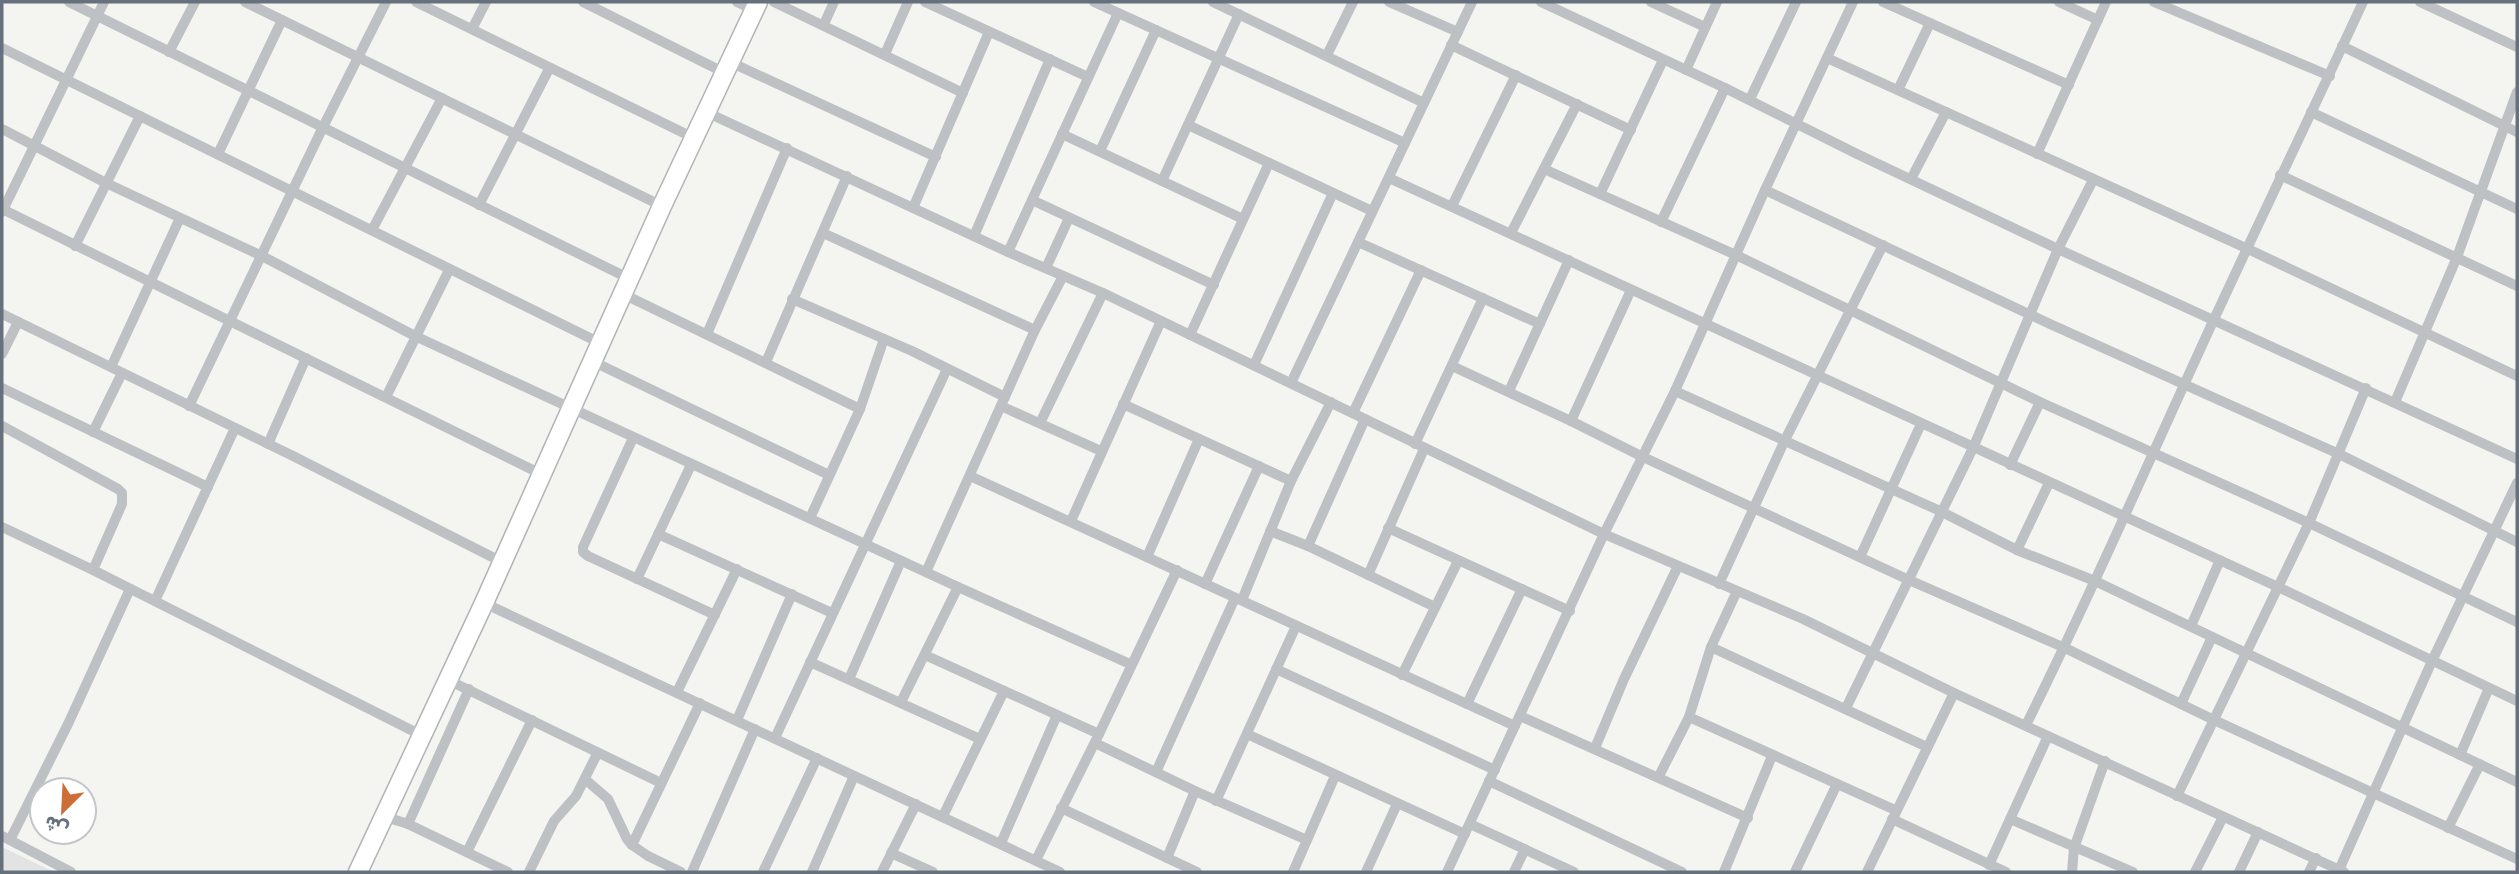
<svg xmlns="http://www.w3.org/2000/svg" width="2519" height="874" font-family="Rubik,Vazirmatn,sans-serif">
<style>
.built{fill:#e2e3e2}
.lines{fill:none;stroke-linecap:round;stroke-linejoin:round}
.trunk-casing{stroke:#b1b4b7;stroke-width:21}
.minor{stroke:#bec1c4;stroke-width:10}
.trunk{stroke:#fff;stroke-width:18}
</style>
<rect width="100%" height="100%" fill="#f4f4f1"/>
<polygon class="built" points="2,847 54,872 2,872"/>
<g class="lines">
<g class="trunk-casing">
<polyline id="trunk" points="358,872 484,603 662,206 758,2"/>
</g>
<g class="minor">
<polyline points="69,2 630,279"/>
<polyline points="245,2 662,206"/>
<polyline points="416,2 694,138"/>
<polyline points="583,2 725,73"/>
<polyline points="737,2 754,10"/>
<polyline points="774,2 963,93"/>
<polyline points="925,2 1088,77"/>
<polyline points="1094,2 1405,143"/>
<polyline points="1213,2 1424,103"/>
<polyline points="1389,2 1458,32"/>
<polyline points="1541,2 1725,88 1857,154 2058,249 2517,459"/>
<polyline points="1651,2 1705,27"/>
<polyline points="1883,2 2069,85"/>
<polyline points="2059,2 2098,20"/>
<polyline points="2154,2 2330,76"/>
<polyline points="2420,2 2517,47"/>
<polyline points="824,24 834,2"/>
<polyline points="472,29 486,2"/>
<polyline points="1451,45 1631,130"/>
<polyline points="2342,46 2517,132"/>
<polyline points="2,48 600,343"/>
<polyline points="169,52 195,2"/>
<polyline points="885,54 908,2"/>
<polyline points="1327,55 1353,2"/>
<polyline points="1827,58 2248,249 2517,376"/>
<polyline points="730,62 936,157"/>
<polyline points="1686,70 1717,2"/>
<polyline points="1898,90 1930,23"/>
<polyline points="1750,99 1796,2"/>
<polyline points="706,112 1008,252 1103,293 1604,534 1803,619 1954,693 2344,872"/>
<polyline points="2311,112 2517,209"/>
<polyline points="1188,125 1372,211"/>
<polyline points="2,129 106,183 262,256 415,336 958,587 1130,664"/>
<polyline points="1062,134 1243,219"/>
<polyline points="1100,151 1156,30"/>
<polyline points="218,154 282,20"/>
<polyline points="2037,154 2106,2"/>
<polyline points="1544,169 1736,255 2040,402 2309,523 2517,622"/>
<polyline points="2280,175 2517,286"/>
<polyline points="1389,178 2278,587 2517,701"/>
<polyline points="1911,179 1946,112"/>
<polyline points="1162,181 1239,14"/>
<polyline points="1765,190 2050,324 2339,454 2517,542"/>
<polyline points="1600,194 1663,60"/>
<polyline points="1032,200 1214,285"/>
<polyline points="479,205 549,69"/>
<polyline points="1452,206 1516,75"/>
<polyline points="913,208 989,32"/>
<polyline points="2,209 541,474"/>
<polyline points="2,212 104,2"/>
<polyline points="1661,222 1725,88"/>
<polyline points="372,230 442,98"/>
<polyline points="823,233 1035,330"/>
<polyline points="1511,233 1577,104"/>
<polyline points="974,236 1050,59"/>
<polyline points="1358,242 1540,324"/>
<polyline points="75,246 140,116"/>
<polyline points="1008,252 1118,13"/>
<polyline points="1046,268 1069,218"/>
<polyline points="623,294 860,409"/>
<polyline points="792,299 912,351 1005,397"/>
<polyline points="2,314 293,456 502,562"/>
<polyline points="707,334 787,148"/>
<polyline points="1190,335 1269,163"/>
<polyline points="2,354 18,322"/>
<polyline points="592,361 829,475"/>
<polyline points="766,362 847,176"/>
<polyline points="1254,365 1333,193"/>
<polyline points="1452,366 1571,421 1643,457 1909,580 2065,648 2214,720 2517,859"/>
<polyline points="111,367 180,218"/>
<polyline points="1291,383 1472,2"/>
<polyline points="2,388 208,487"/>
<polyline points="1509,391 1569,260"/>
<polyline points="1675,391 1940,511 2017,550 2095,581 2517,782"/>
<polyline points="386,397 449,270"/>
<polyline points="2395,402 2457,257 2517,92"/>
<polyline points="1123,404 1291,481"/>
<polyline points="189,406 323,127 386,2"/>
<polyline points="1001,406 1101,451"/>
<polyline points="1353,413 1421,270"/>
<polyline points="1571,421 1631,290"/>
<polyline points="1040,423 1103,293"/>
<polyline points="2,426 118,489 122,493 122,504 93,570"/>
<polyline points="93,432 122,373"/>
<polyline points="633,438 583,547 583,552 588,556 715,615"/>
<polyline points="268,444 306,358"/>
<polyline points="1415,444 1483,298"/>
<polyline points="2010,465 2040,402"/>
<polyline points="970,476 1515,726"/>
<polyline points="810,518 860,409 884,339"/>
<polyline points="1071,521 1161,321"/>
<polyline points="2,527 93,570 423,736"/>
<polyline points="1388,528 1570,611"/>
<polyline points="1270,531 1308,546 1435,607"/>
<polyline points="658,534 832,613"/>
<polyline points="1308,546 1365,419"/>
<polyline points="2017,550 2049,483"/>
<polyline points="1147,557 1199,439"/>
<polyline points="1860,557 1921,424"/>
<polyline points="926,572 1035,330 1063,276"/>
<polyline points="1368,575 1424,449"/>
<polyline points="637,579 691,465"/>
<polyline points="1205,584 1259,466"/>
<polyline points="1719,584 1784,442 1883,245"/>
<polyline points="1242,600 1291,481 1331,402"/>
<polyline points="155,601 235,428"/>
<polyline points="484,603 1060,872"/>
<polyline points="2191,626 2220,560"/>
<polyline points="1711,647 1927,747"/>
<polyline points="925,655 1099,734"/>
<polyline points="810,662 980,739"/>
<polyline points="1276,669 1495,770"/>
<polyline points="1402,675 1458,561"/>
<polyline points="849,679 901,561"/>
<polyline points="448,680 661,783"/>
<polyline points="677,692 737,569"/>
<polyline points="901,702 958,587"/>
<polyline points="1467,704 1522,589"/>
<polyline points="2181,704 2212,637"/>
<polyline points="1846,708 1973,448 2058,249 2093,180"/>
<polyline points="1520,716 1748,818"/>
<polyline points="1689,717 1895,810"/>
<polyline points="737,720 792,594"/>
<path d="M2026 725C2082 613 2132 499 2184 385 2242 256 2304 130 2363 2"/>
<polyline points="1247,734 1465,834"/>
<polyline points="775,738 947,369"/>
<polyline points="1095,743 1195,791 1307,840 1293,872"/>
<polyline points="1595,748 1624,679 1678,566"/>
<polyline points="2460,755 2489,688"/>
<polyline points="1156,772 1235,598"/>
<polyline points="1659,776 1689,717 1711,647 1737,591"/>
<polyline points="586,780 608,799 627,839 632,845 648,856 681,872"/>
<polyline points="1489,781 1682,872"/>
<polyline points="2177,796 2309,523 2366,388"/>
<polyline points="1216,801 1296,626"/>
<polyline points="1061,808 1197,872"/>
<polyline points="943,816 1004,691"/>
<polyline points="386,817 408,824 508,872"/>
<polyline points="1892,819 2006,872"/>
<polyline points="2010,819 2133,872"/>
<polyline points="408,824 469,689"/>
<polyline points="1470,824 1574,872"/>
<polyline points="2448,828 2480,764"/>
<polyline points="2,836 71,872"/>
<polyline points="10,840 68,724 130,589"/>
<polyline points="1307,840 1335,776"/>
<polyline points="1001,843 1057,715"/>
<polyline points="632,845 700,703"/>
<polyline points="467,852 532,720"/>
<polyline points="891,853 933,872"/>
<polyline points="1167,858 1195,791"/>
<polyline points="1036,860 1099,734 1177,570"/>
<polyline points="1989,865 2048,736"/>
<polyline points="2339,870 2432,661 2517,483"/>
<polyline points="529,872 554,821 576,796 597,754"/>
<polyline points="692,872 755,729"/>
<polyline points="763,872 817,758"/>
<polyline points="812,872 854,776"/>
<polyline points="882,872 916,804"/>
<polyline points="1366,872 1397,804"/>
<polyline points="1447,872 1604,534 1675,391 1765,190 1853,2"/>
<polyline points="1514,872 1525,849"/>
<polyline points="1724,872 1772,756"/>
<polyline points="1795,872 1837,784"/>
<polyline points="1867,872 1954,693"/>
<polyline points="2072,872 2074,848 2105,761"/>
<polyline points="2195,872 2223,817"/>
<polyline points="2239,872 2258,832"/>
<polyline points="2309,872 2316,858"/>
</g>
<use href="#trunk" class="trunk"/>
</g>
<rect width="2519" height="874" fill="none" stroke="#67717e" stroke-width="7"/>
<g transform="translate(63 811) rotate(204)"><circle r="33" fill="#ffffff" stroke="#c2c6cb" stroke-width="2"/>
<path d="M0-5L12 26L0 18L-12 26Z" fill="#cd6e39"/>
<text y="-10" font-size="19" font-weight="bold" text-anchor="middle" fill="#67717e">ش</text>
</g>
</svg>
